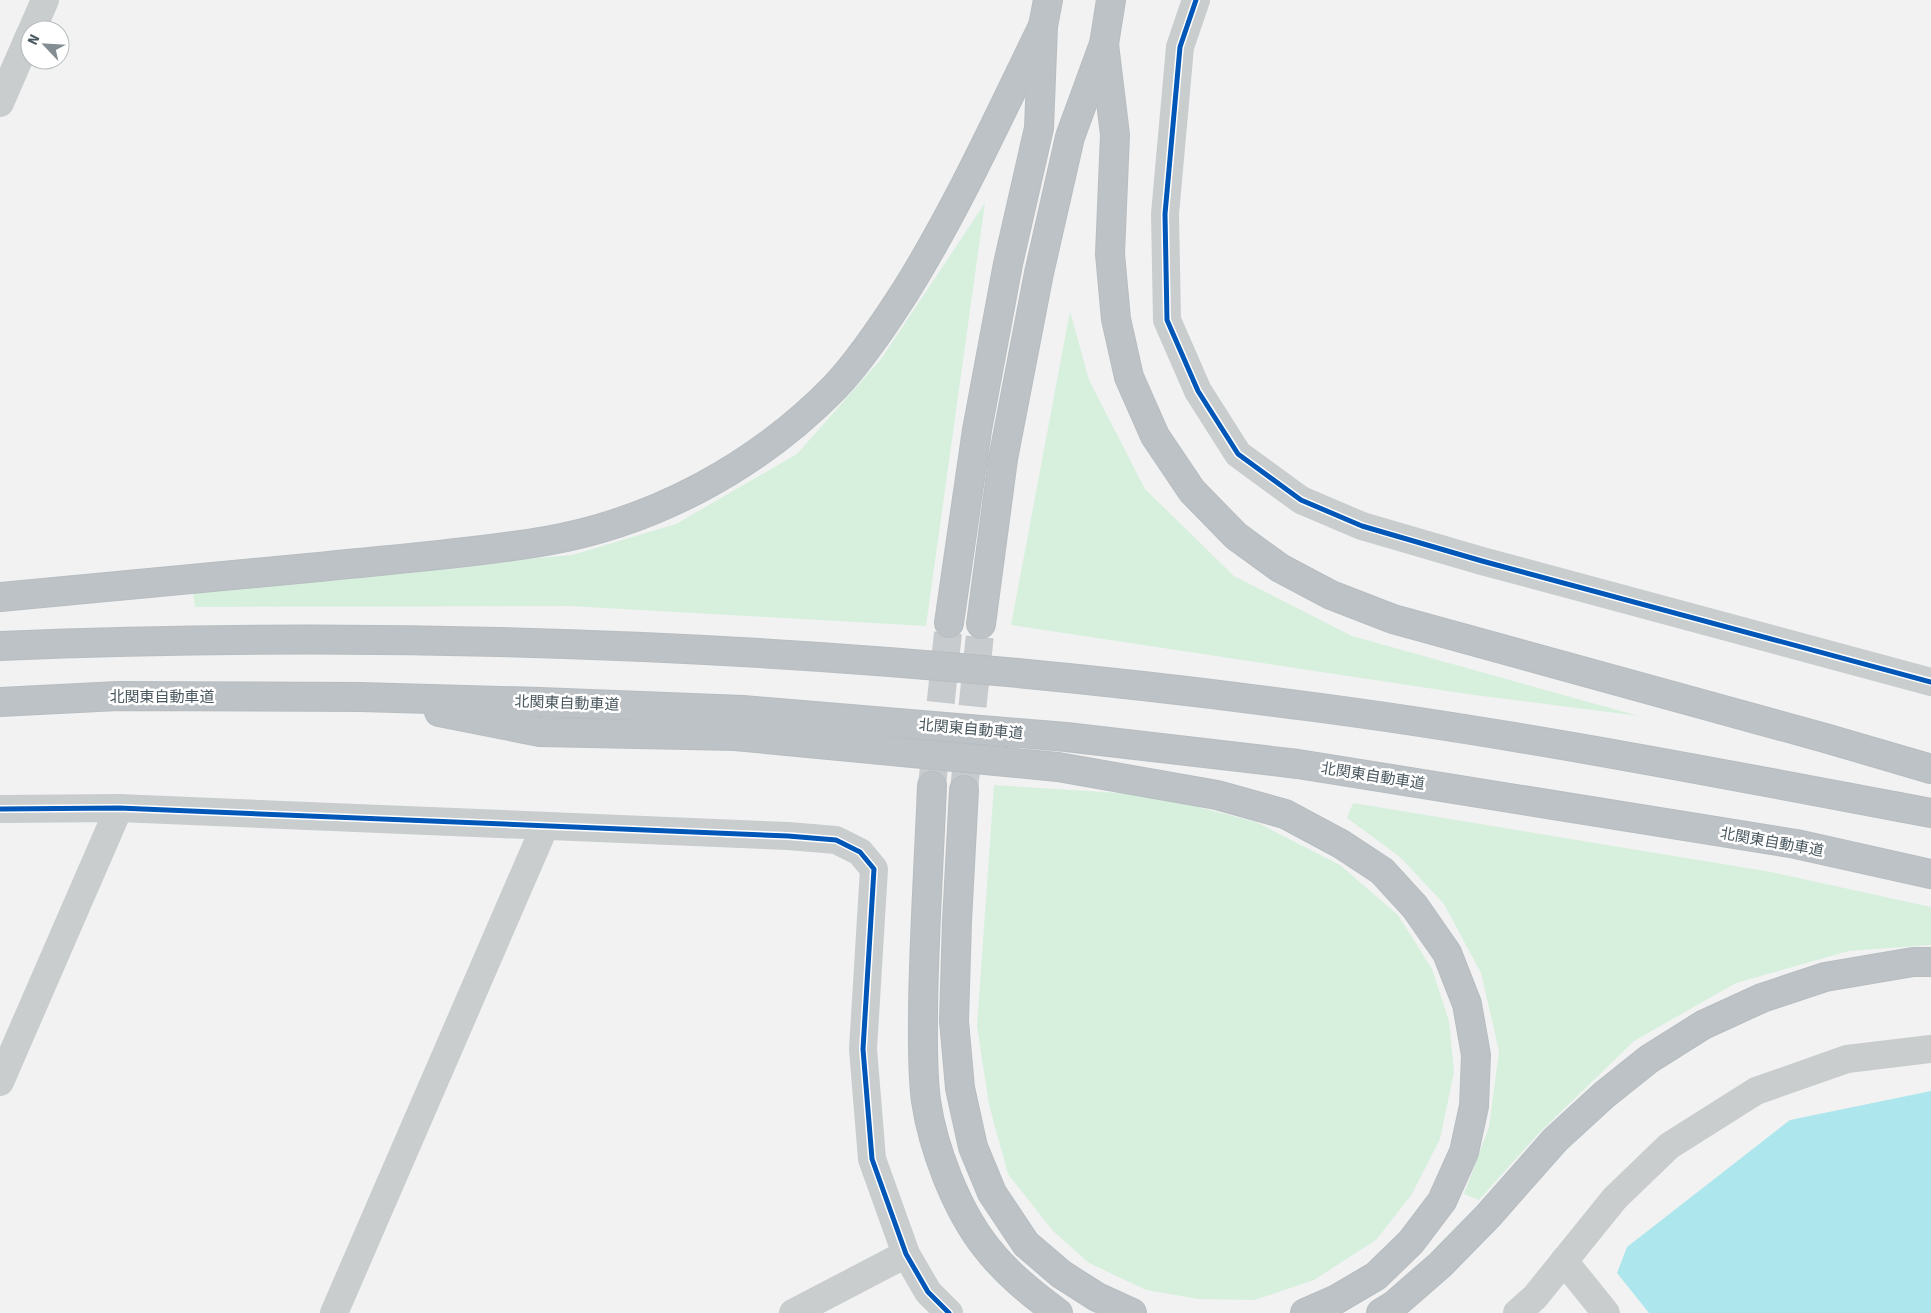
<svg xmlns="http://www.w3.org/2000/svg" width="1931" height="1313" font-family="Signika,'Noto Sans JP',sans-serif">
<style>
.green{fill:#d7f0de}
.water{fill:#ade7ed}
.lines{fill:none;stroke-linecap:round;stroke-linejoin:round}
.motorway-tunnel{stroke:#c8cbcd;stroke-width:28;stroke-dasharray:28 14;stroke-linecap:butt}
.motorway-casing{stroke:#b7bdc1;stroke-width:30}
.minor{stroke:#c9cdce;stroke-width:28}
.tertiary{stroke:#c9cdce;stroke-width:28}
.motorway{stroke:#bcc2c5;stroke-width:28}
.cycleway-casing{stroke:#fff;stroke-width:8}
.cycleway{stroke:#0057b8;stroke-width:5}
.labels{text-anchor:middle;stroke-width:5;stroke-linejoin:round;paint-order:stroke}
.street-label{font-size:15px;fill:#49575e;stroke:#fff}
</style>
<rect width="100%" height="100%" fill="#f2f2f2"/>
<g class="green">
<polygon points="985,203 926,626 569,606 195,607 193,592 408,569 572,555 676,524 797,454 881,359"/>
<polygon points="1070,311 1089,380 1145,489 1234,576 1352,636 1639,716 1474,695 1011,625"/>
<polygon points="994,785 1152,795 1256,822 1340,865 1398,915 1432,969 1449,1021 1454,1072 1440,1139 1412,1194 1376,1240 1314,1280 1255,1300 1199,1299 1146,1290 1089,1263 1053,1231 1008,1174 989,1105 977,1026"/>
<polygon points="1353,803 1771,872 1931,907 1931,945 1849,951 1736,983 1634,1041 1540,1132 1479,1200 1464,1194 1489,1127 1499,1051 1481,973 1444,904 1400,857 1347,818"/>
</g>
<polygon class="water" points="1931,1091 1931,1313 1649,1313 1617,1273 1627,1247 1790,1120"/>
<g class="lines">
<g class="motorway-tunnel">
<polyline points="932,786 949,623"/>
<polyline points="964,790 981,624"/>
</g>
<g class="motorway-casing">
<g id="motorway">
<polyline points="1104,44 1115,135 1110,254 1116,319 1129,377 1155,436 1192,491 1236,536 1280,568 1331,595 1393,619 1825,738 1931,769"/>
<path d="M0 597C106 587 212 577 319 567 394 559 470 554 546 541 655 522 758 466 835 387 860 361 885 323 905 292 958 207 999 116 1043 26"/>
<polyline points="949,623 977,430 1008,264 1039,128 1043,26 1048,0"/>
<polyline points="981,624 1003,459 1039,273 1070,137 1104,44 1111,0"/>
<path d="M0 646C436 628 873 648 1306 706 1515 733 1723 774 1931 813"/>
<polyline points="0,702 118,696 360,697 540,702 743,710 1066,737 1298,764 1796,844 1931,874"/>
<polyline points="439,712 540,732 735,736 1058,767 1217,795 1285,814 1341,844 1382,871 1415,907 1447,953 1467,1004 1476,1055 1474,1106 1464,1152 1442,1201 1411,1242 1376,1276 1337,1299 1305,1313"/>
<path d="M932 786C929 861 924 935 923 1010 923 1039 922 1071 926 1101 933 1148 956 1209 986 1247 1006 1273 1031 1293 1058 1313"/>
<polyline points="964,790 957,921 954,1021 960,1088 973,1147 992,1193 1026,1244 1061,1274 1097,1297 1132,1313"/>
<polyline points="1381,1313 1394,1305 1440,1265 1488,1216 1555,1140 1604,1095 1649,1059 1703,1025 1762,998 1825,977 1913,962 1931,962"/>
</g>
</g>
<polyline class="minor" points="1196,0 1180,47 1165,214 1167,320 1198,391 1238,454 1301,500 1362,526 1482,561 1931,682"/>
<g class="tertiary">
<polyline points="32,30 45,0"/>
<polyline points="0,103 30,34"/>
<polyline points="0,809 119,808 788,836 836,840 860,852 874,869 863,1049 872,1159 906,1254 928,1292 949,1313"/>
<polyline points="0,1082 119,808"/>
<polyline points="1564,1261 1606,1313"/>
<polyline points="334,1313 545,826"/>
<polyline points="793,1313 906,1254"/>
<polyline points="1517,1313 1535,1297 1615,1198 1669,1146 1756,1091 1847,1059 1931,1049"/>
</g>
<use href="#motorway" class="motorway"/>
<g class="cycleway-casing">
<g id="cycleway">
<polyline points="1196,0 1180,47 1165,214 1167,320 1198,391 1238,454 1301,500 1362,526 1482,561 1931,682"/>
<polyline points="0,809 119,808 788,836 836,840 860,852 874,869 863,1049 872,1159 906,1254 928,1292 949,1313"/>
</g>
</g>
<use href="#cycleway" class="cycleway"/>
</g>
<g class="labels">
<g class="street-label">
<text x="162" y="702">北関東自動車道</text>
<text transform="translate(567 703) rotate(2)" y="5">北関東自動車道</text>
<text transform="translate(971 729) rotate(5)" y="5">北関東自動車道</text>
<text transform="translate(1373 776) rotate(9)" y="5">北関東自動車道</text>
<text transform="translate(1772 842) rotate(10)" y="5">北関東自動車道</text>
</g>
</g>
<g transform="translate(45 45) rotate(295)"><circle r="24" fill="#ffffff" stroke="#b6bcbf"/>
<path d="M0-4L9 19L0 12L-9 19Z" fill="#848d92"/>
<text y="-8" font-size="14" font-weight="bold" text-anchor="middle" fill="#49575e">N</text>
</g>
</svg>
